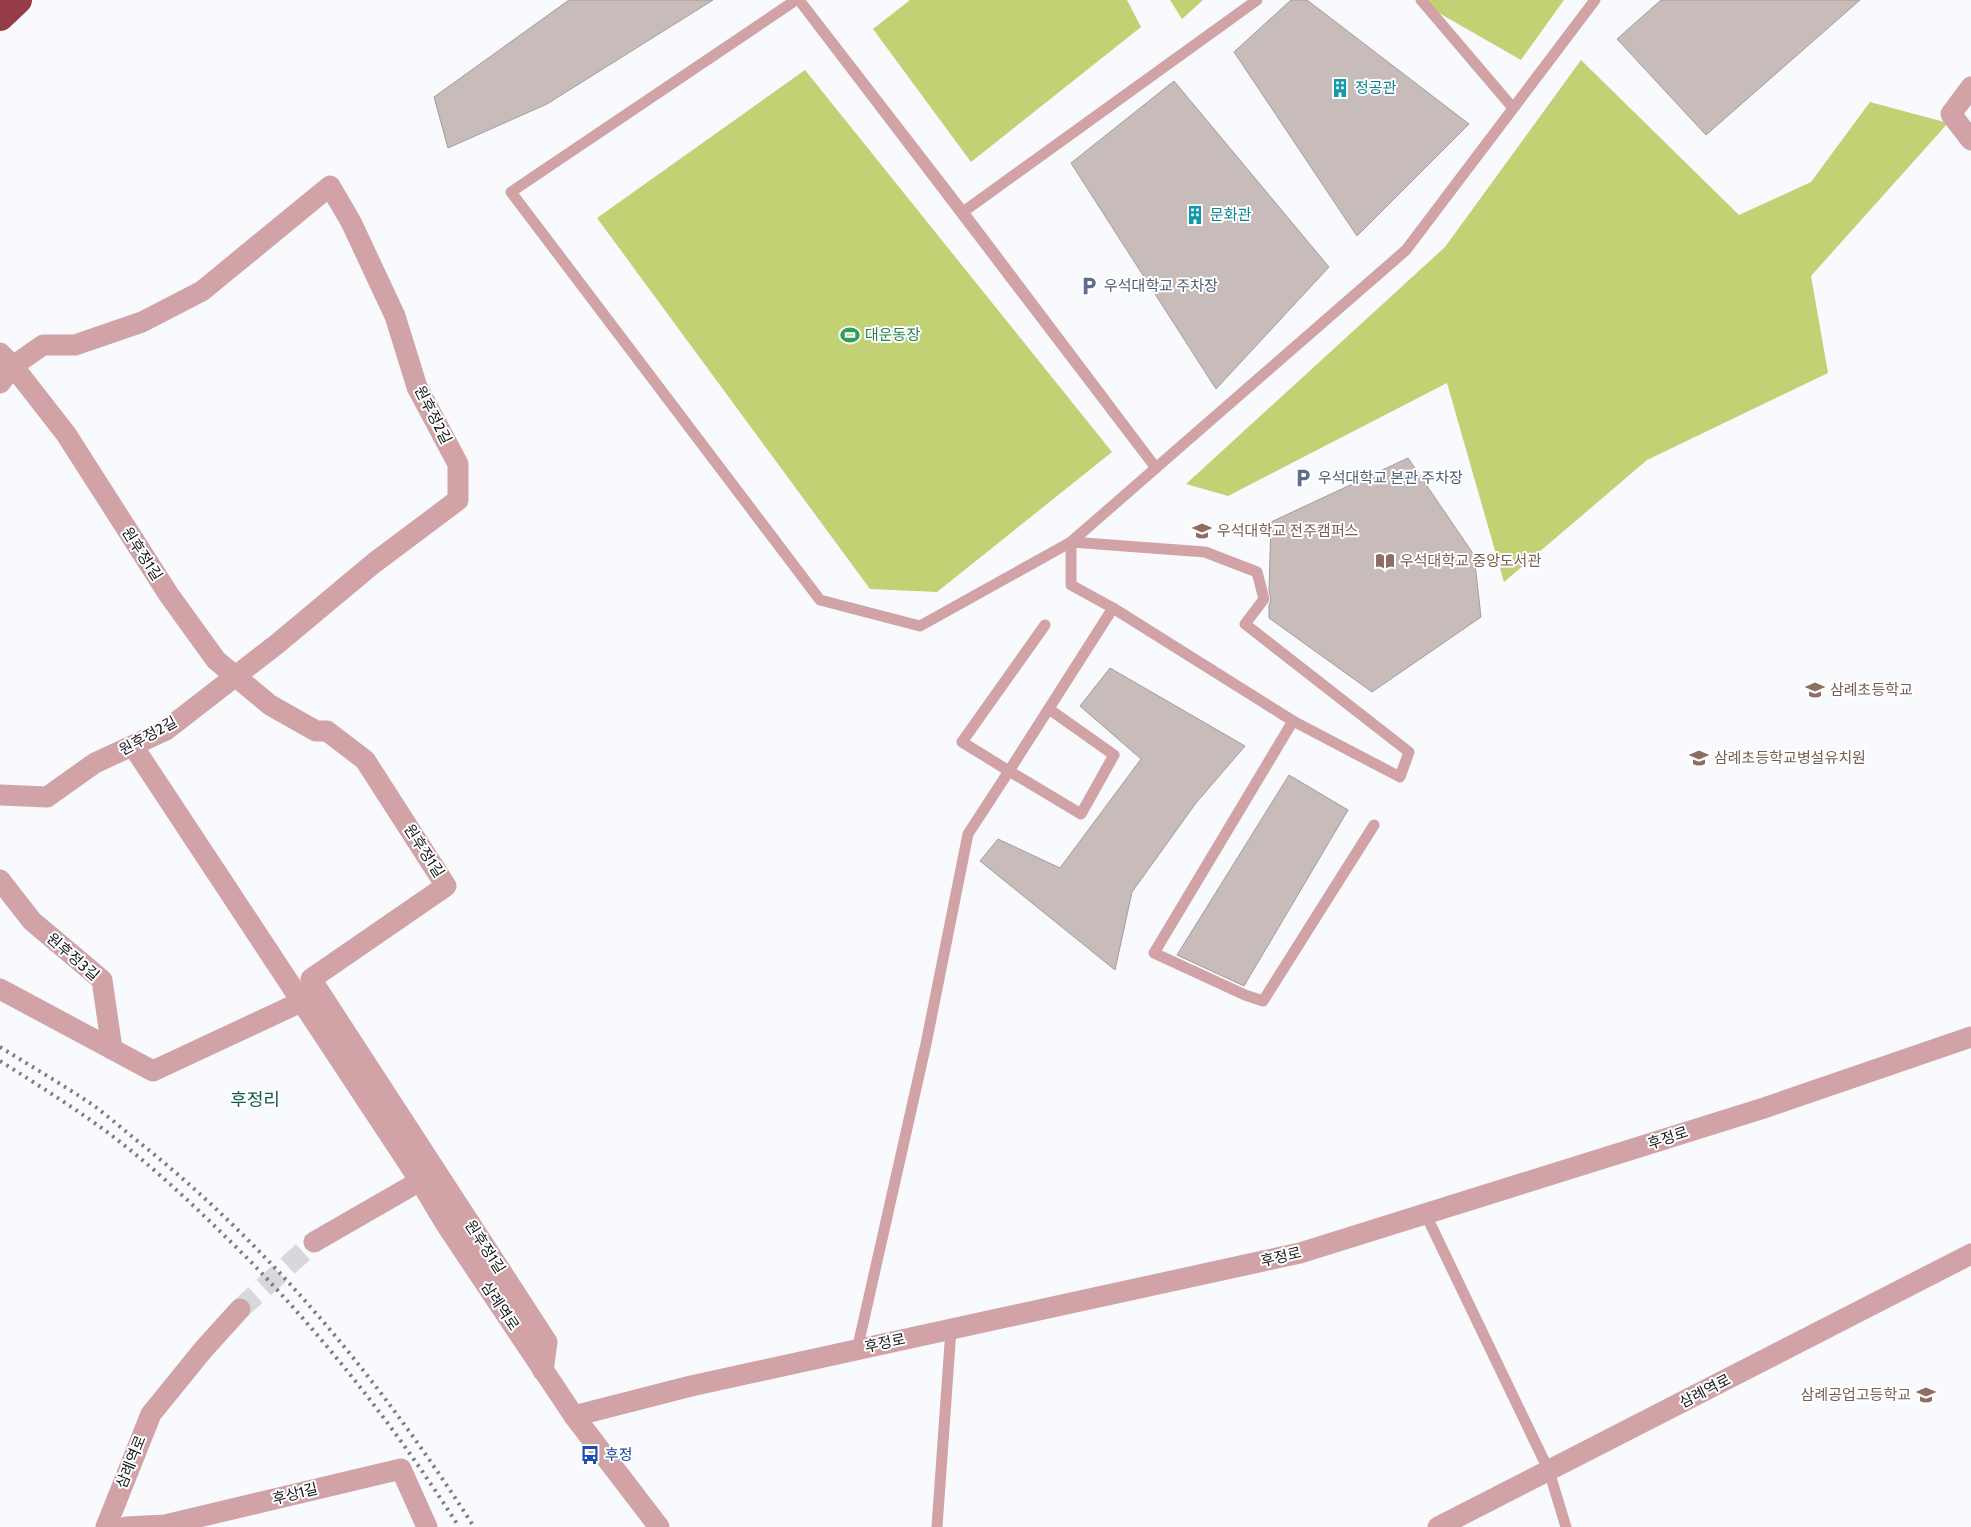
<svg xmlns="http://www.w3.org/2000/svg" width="1971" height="1527" font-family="Cabin,'Noto Sans KR',sans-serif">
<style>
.green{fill:#c1d173}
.building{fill:#c7bcba;stroke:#a89c9b}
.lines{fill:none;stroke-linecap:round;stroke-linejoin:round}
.minor-tunnel{stroke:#d6d8dc;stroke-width:21;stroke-dasharray:21 11;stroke-linecap:butt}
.service{stroke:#d1a3a6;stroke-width:11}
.minor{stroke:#d1a3a6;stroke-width:21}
.motorway{stroke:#963c49;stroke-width:28}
.rail{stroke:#7c7e81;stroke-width:4;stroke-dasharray:2.5 5;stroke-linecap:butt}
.labels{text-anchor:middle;stroke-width:4;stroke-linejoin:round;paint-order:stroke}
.culture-label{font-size:15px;fill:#0d838f;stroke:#fff;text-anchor:start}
.service-label{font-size:15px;fill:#4e5e75;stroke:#fff;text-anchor:start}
.leisure-label{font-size:15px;fill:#27864d;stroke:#fff;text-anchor:start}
.street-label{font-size:15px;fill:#15171a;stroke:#fff}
.education-label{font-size:15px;fill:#785e54;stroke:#fff;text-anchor:start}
.transit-label{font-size:15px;fill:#164399;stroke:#fff;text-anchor:start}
.quarter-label{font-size:18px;fill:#0f5e49;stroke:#fff}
</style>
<rect width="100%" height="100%" fill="#f8fafe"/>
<g class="green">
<polygon points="910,0 1127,0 1141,27 971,162 873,29"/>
<polygon points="1170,0 1203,0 1182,19"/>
<polygon points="1429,0 1564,0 1521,60 1425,5"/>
<polygon points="1581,60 1739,215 1811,182 1870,102 1948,123 1811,276 1828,373 1647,460 1504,582 1447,383 1228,496 1186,484 1445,247"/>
<polygon points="805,70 1112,452 937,592 870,589 597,218"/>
</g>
<g class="building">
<polygon points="569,0 713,0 547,104 448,148 434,97"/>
<polygon points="1291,0 1307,0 1469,124 1357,236 1234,52"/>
<polygon points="1661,0 1860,0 1706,135 1617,39"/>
<polygon points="1174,81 1329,267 1216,389 1071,163"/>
<polygon points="1408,458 1474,555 1481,617 1372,692 1269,618 1269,605 1271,600 1269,590 1271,522"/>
<polygon points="1110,668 1245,746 1196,803 1132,892 1115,970 980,861 998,839 1060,868 1141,759 1080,706"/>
<polygon points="1289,775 1348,810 1244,986 1177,955"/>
</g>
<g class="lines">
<polyline class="minor-tunnel" points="240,1309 314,1242"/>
<g class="service">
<polyline points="796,0 511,192 820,600 920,626 1071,542 1406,250 1595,0"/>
<polygon points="799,0 963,212 1156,468"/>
<polyline points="1421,0 1513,108"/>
<polyline points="963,212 1257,0"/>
<polyline points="1113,608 1293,721 1154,953 1245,995 1263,1001 1374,825"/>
<polyline points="1045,625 962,742 1009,771 1113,608 1071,585 1071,542 1205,552 1257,572 1264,599 1245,624 1409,752 1400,777 1293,721"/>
<polyline points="1426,1215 1549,1471 1566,1527"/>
<polyline points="857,1350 926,1044 968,834 1009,771 1081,814 1114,755 1049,709"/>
<polyline points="937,1527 951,1329"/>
</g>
<g class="minor">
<polyline points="1971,87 1951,114 1971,140"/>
<polyline points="0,353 13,366 66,434 169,595 216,660 270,705 316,731 327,731 365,760 446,886 311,979 547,1342 543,1371"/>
<polyline points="0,383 13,366 43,345 75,345 142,322 202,291 330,186 351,222 395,316 417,387 458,464 458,500 374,563 277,644 166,730 95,763 47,797 0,795"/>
<polyline points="133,746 420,1181"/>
<polyline points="0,880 32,921 102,980 112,1049"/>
<polyline points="0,989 153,1071 303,1001 308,989"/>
<polyline points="314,1242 420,1181 445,1223 574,1416 659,1527"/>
<polyline points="574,1416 691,1386 1300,1253 1764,1108 1971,1037"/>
<polyline points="106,1527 151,1414 203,1350 240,1309"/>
<polyline points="126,1527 165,1525 401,1469 427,1527"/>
<polyline points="1438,1527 1971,1254"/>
</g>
<polyline class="motorway" points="0,17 18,0"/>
<g class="rail">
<path d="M0 1047C31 1066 63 1085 93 1105 109 1117 125 1131 140 1143 273 1249 383 1384 474 1527"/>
<path d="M0 1061C38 1085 75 1108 111 1135 161 1173 206 1217 251 1262 329 1343 399 1432 459 1527"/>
</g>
</g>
<defs>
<g id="building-bare" transform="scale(1.5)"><path d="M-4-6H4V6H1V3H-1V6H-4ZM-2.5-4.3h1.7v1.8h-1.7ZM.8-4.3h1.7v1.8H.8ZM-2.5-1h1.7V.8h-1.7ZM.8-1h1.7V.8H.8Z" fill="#0f9aa8" stroke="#fff" stroke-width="2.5" paint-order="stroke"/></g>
<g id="parking-bare" transform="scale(1.5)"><path d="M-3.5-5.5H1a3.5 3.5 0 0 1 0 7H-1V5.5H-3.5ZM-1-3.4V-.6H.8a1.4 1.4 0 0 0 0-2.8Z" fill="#5c6f8a" stroke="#fff" stroke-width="2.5" paint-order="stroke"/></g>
<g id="stadium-bare" transform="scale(1.5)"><path d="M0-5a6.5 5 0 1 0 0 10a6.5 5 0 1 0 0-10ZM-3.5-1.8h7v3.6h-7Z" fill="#2e9e5b" stroke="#fff" stroke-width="2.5" paint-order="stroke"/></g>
<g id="university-bare" transform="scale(1.5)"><path d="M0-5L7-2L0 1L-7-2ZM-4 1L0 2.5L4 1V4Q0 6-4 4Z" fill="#8d6e63" stroke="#fff" stroke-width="2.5" paint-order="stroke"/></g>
<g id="library-bare" transform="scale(1.5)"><path d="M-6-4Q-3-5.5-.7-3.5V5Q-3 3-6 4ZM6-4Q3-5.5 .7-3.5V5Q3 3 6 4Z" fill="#8d6e63" stroke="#fff" stroke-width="2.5" paint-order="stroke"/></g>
<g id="school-bare" transform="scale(1.5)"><path d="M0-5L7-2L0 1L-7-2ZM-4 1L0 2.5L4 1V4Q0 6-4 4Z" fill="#8d6e63" stroke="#fff" stroke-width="2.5" paint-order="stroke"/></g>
<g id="bus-bare" transform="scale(1.5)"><path d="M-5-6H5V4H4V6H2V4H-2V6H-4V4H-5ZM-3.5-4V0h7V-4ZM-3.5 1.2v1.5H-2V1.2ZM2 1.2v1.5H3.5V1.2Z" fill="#1a4fb4" stroke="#fff" stroke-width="2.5" paint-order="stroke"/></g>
</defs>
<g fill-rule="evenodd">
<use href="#building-bare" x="1340" y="88"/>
<use href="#building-bare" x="1195" y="215"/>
<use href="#parking-bare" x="1089" y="286"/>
<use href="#stadium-bare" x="850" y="335"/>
<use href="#parking-bare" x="1303" y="478"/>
<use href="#university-bare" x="1202" y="531"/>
<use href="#library-bare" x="1385" y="561"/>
<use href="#school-bare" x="1815" y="690"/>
<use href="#school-bare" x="1699" y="758"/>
<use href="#school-bare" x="1926" y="1395"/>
<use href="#bus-bare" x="590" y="1455"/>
</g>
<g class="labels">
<g class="culture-label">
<text x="1355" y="93">정공관</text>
<text x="1210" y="220">문화관</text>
</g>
<g class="service-label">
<text x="1104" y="291">우석대학교 주차장</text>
<text x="1318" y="483">우석대학교 본관 주차장</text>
</g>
<g class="leisure-label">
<text x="865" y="340">대운동장</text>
</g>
<g class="street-label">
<text transform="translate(433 415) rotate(63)" y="5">원후정2길</text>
<text transform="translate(142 554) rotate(57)" y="5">원후정1길</text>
<text transform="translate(148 736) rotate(-29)" y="5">원후정2길</text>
<text transform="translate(424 851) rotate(57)" y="5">원후정1길</text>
<text transform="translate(73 957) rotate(41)" y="5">원후정3길</text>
<text transform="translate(1668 1138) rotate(-18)" y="5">후정로</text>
<text transform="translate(485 1247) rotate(57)" y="5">원후정1길</text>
<text transform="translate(1281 1257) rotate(-13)" y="5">후정로</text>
<text transform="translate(500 1306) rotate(56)" y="5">삼례역로</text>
<text transform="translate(885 1343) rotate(-12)" y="5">후정로</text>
<text transform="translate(1705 1391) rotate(-27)" y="5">삼례역로</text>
<text transform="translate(131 1462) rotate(-68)" y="5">삼례역로</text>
<text transform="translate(295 1494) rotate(-14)" y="5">후상1길</text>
</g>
<g class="education-label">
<text x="1217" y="536">우석대학교 전주캠퍼스</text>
<text x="1400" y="566">우석대학교 중앙도서관</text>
<text x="1830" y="695">삼례초등학교</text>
<text x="1714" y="763">삼례초등학교병설유치원</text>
<text x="1911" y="1400" text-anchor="end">삼례공업고등학교</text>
</g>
<g class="transit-label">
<text x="605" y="1460">후정</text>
</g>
<g class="quarter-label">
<text x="255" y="1106">후정리</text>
</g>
</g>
</svg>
